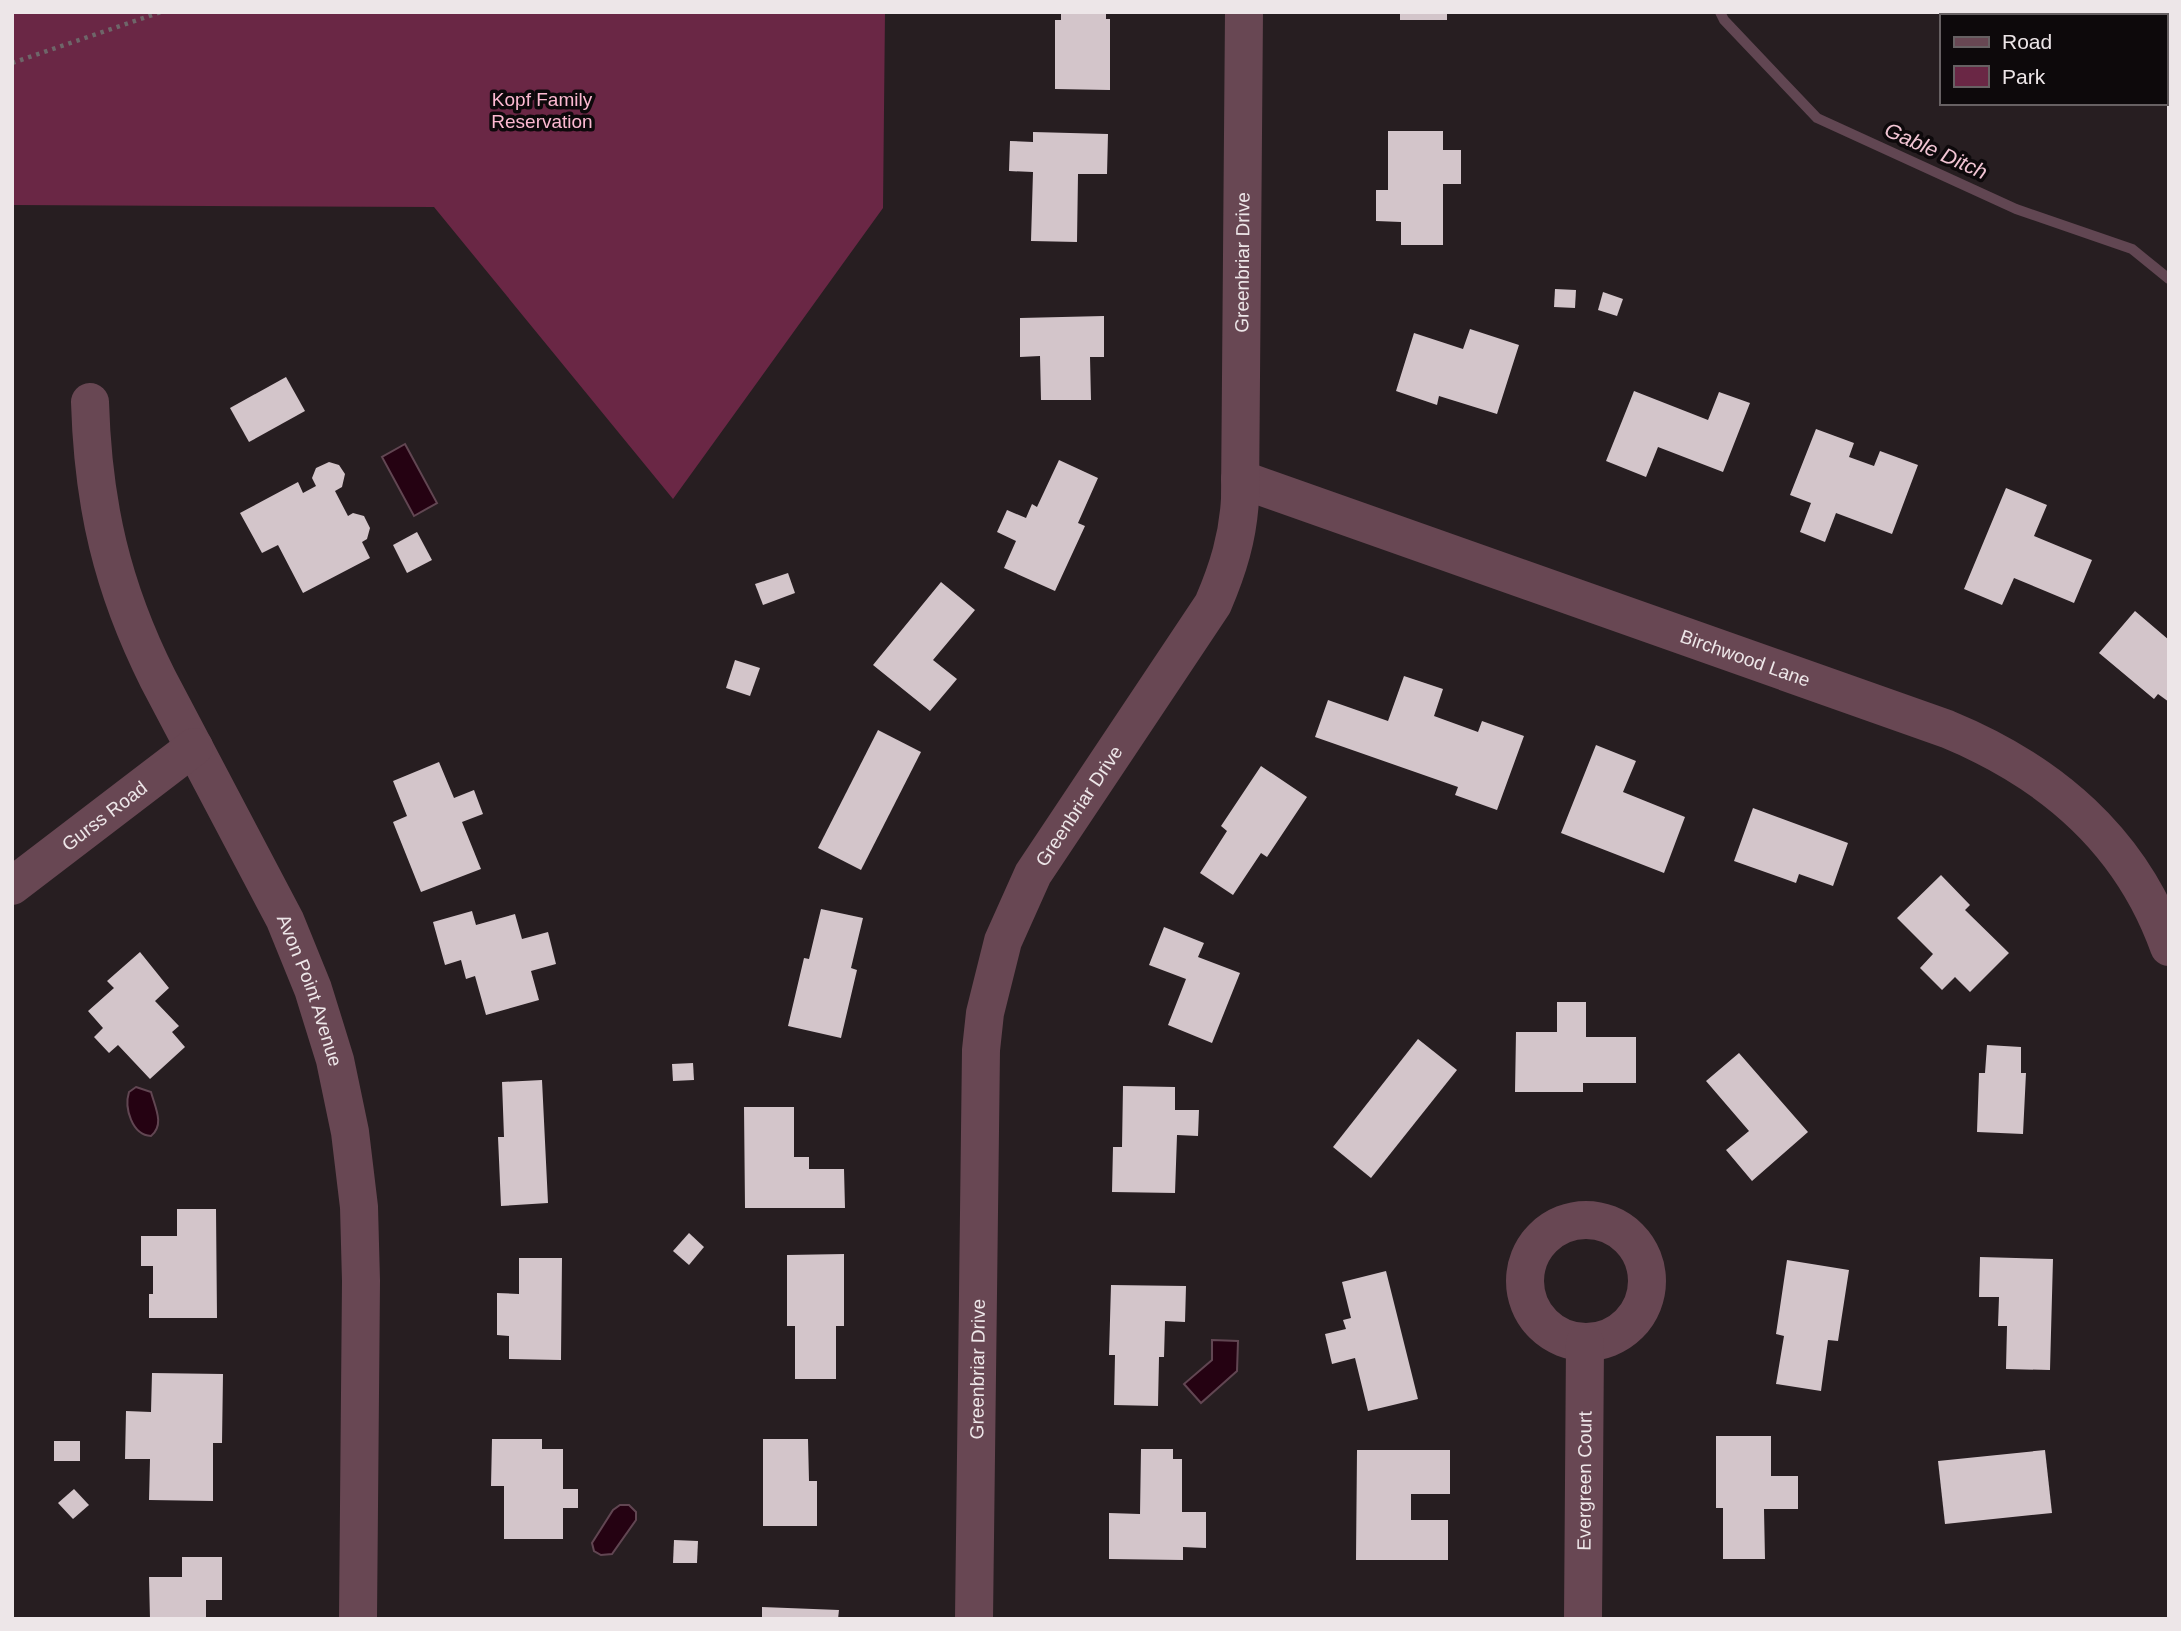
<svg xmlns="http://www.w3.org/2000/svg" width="2181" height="1631" font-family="Arial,sans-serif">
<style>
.green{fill:#6a2745}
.water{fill:#250212;stroke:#614652;stroke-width:2}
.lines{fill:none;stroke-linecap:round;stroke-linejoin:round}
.stream{stroke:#614652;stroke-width:10}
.building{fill:#d3c5ca}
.path{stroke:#6e6669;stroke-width:4.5;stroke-dasharray:3.5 5;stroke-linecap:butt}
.minor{stroke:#684753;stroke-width:38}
.labels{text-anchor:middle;stroke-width:7;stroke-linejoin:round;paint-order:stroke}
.park-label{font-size:19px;fill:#fcb9d1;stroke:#0d090b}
.street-label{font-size:19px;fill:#ede6e8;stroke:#0d090b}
.water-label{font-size:21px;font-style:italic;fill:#f2c5d4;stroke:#0d090b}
</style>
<rect width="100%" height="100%" fill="#271e21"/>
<polygon class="green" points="12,12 885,12 883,208 673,499 434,207 12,205"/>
<g class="water">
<polygon points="405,444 437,503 414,516 382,457"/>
<path d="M136 1087 151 1092C155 1107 165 1125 151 1136 132 1135 124 1108 129 1092Z"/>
<polygon points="1212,1340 1238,1341 1237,1371 1201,1403 1184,1384 1212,1360"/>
<polygon points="620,1505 629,1505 636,1512 636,1520 612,1554 601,1555 594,1551 592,1543 613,1510"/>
</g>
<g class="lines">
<polyline class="stream" points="1720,12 1724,20 1817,118 2016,209 2132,249 2169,279"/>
</g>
<g class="building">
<polygon points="1061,12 1106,12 1106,19 1110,19 1110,90 1055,89 1055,20 1061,20"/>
<rect x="1400" y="12" width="47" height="8"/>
<polygon points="1388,131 1443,131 1443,150 1461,150 1461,184 1443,184 1443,245 1401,245 1401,222 1376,221 1376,190 1388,190"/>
<polygon points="1033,132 1108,134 1107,174 1078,174 1077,242 1031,241 1033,172 1009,171 1010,141 1033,142"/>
<polygon points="1555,289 1576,290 1575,308 1554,307"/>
<polygon points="1603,292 1623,299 1617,316 1598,310"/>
<polygon points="1104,316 1104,357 1090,357 1091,400 1041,400 1040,356 1020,357 1020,318"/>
<polygon points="1470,329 1519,345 1497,414 1439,396 1437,405 1396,391 1414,333 1463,349"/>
<polygon points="286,377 305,411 249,442 230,408"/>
<polygon points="1634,391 1708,420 1719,392 1750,403 1723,472 1658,447 1646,477 1606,461"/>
<polygon points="1816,429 1854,443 1849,457 1874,466 1880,451 1918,465 1892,534 1836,513 1825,542 1800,532 1811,503 1790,495"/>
<polygon points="1059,460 1098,478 1078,523 1085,526 1055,591 1004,568 1016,541 997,532 1007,510 1026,518 1032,504 1037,507"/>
<polygon points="329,462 339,465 345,474 342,487 335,491 348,516 353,513 364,516 370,528 367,539 362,542 370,558 303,593 278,545 262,553 240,513 298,482 303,493 316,486 312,478 316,468"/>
<polygon points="2006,488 2047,505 2034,536 2092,560 2074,603 2014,578 2002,605 1964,589"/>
<polygon points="417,532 432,560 407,573 393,545"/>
<polygon points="788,573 795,593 763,605 755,584"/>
<polygon points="941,582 975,610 933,660 957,679 930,711 873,665"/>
<polygon points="2135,611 2169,640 2169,702 2158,694 2154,699 2099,653"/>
<polygon points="735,660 760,668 750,696 726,688"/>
<polygon points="1404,676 1443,689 1434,716 1478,732 1482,721 1524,736 1497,810 1455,795 1458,787 1315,737 1328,700 1388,721"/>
<polygon points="878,730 921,752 861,870 818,848"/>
<polygon points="1596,745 1636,761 1623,792 1685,817 1664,873 1561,833"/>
<polygon points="439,762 454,798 474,790 483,814 462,822 481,869 421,892 393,822 407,816 393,781"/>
<polygon points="1261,766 1307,797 1267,857 1261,853 1233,895 1200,873 1227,831 1221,826"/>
<polygon points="1753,808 1848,843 1833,886 1799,874 1796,883 1734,861"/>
<polygon points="1941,875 1970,905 1965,910 2009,953 1970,992 1955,977 1942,990 1920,968 1933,954 1897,918"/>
<polygon points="821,909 863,918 851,968 857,970 841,1038 788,1026 804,958 809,959"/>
<polygon points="472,911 476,925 515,914 522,939 548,932 556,964 531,971 539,1000 486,1015 475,976 466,979 461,960 445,965 433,922"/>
<polygon points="1164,927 1204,943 1198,957 1240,973 1212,1043 1168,1025 1186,979 1149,965"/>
<polygon points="140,952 169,988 155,1001 179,1026 172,1032 185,1047 150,1079 118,1045 109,1053 94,1037 103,1028 88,1011 114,988 107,981"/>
<polygon points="1557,1002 1586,1002 1586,1037 1636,1037 1636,1083 1583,1083 1583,1092 1515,1092 1516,1032 1557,1032"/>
<polygon points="1418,1039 1457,1070 1371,1178 1333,1147"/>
<polygon points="1987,1045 2021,1047 2021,1073 2026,1073 2023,1134 1977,1132 1979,1073 1985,1073"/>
<polygon points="1739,1053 1808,1132 1752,1181 1726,1150 1749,1131 1706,1081"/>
<polygon points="693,1063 694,1080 673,1081 672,1064"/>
<polygon points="542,1080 548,1203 501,1206 498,1137 504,1137 502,1082"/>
<polygon points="1123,1086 1175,1087 1175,1110 1199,1110 1198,1136 1177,1135 1175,1193 1112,1192 1113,1147 1122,1147"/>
<polygon points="744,1107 794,1107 794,1157 809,1157 809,1169 844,1169 845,1208 745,1208"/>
<polygon points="177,1209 216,1209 217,1318 149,1318 149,1294 153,1294 153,1266 141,1266 141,1236 177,1236"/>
<polygon points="689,1233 704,1247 689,1265 673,1251"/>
<polygon points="844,1254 844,1326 836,1326 836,1379 795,1379 795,1326 787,1326 787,1255"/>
<polygon points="1980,1257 2053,1259 2050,1370 2006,1369 2007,1326 1998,1326 1999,1297 1979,1297"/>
<polygon points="519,1258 562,1258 561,1360 509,1359 509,1336 497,1335 497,1293 519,1294"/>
<polygon points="1787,1260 1849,1270 1838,1341 1828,1340 1821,1391 1776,1384 1784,1336 1776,1334"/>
<polygon points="1386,1271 1418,1399 1368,1411 1355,1358 1332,1364 1325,1334 1346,1329 1343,1320 1351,1318 1342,1282"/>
<polygon points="1111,1285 1186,1286 1185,1322 1165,1321 1164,1357 1159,1357 1158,1406 1114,1405 1115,1355 1109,1355"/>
<polygon points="152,1373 223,1374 222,1443 213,1443 213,1501 149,1500 150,1459 125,1459 126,1411 151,1412"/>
<polygon points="1716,1436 1771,1436 1771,1476 1798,1476 1798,1509 1764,1509 1765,1559 1723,1559 1723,1508 1716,1508"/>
<polygon points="492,1439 542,1439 542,1449 563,1449 563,1489 578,1489 578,1508 563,1508 563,1539 504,1539 504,1486 491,1486"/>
<polygon points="763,1439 808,1439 809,1481 817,1481 817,1526 763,1526"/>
<rect x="54" y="1441" width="26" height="20"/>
<polygon points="1141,1449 1173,1449 1173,1459 1182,1459 1182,1512 1206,1512 1206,1548 1183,1547 1183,1560 1109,1559 1109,1513 1140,1514"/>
<polygon points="1357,1450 1450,1450 1450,1494 1411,1494 1411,1520 1448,1520 1448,1560 1356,1560"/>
<polygon points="2045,1450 2052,1513 1945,1524 1938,1461"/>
<polygon points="74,1489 89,1505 73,1519 58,1503"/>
<polygon points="674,1540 698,1541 697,1563 673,1563"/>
<polygon points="182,1557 222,1557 222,1600 206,1600 206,1619 150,1619 149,1577 182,1577"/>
<polygon points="762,1607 839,1610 838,1619 762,1619"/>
</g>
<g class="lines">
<polyline class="path" points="12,63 161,12"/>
<g class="minor">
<path id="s1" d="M90 402C93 505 112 587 158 679L285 920 313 989 335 1060 350 1132 359 1207 361 1281 358 1619"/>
<path id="s2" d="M1240 479 1947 729C2049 771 2131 840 2169 947"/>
<path id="s3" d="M12 886 194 747"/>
<circle cx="1586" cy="1281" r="61"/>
<path id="s4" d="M974 1619 981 1050 985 1013 1003 941 1033 874 1213 604C1228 569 1238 537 1240 499L1244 12"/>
<path id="s5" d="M1583 1619 1585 1343"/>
</g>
</g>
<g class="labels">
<g class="park-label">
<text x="542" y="106">Kopf Family<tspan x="542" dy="22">Reservation</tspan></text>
</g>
<g class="street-label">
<text dy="7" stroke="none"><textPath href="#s4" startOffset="1424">Greenbriar Drive</textPath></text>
<text dy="7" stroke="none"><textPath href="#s2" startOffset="536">Birchwood Lane</textPath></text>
<text dy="7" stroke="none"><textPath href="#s4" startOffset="836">Greenbriar Drive</textPath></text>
<text dy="7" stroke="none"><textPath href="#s3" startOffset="116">Gurss Road</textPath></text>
<text dy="7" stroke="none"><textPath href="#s1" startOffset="635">Avon Point Avenue</textPath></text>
<text dy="7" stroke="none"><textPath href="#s4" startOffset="250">Greenbriar Drive</textPath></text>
<text dy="7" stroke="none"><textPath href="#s5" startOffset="138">Evergreen Court</textPath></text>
</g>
<g class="water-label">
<text transform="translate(1936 151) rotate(24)" y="7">Gable Ditch</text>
</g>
</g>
<rect width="2181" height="1631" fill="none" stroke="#ede6e8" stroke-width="28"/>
<rect x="1940" y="14" width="228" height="91" fill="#0d090b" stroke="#676163" stroke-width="2"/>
<rect x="1954" y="37" width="35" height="10" fill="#684753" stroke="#676163" stroke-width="2"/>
<text x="2002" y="49" font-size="21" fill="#ede6e8">Road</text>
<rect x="1954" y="66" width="35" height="21" fill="#6a2745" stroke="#676163" stroke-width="2"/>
<text x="2002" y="84" font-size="21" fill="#ede6e8">Park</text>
</svg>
